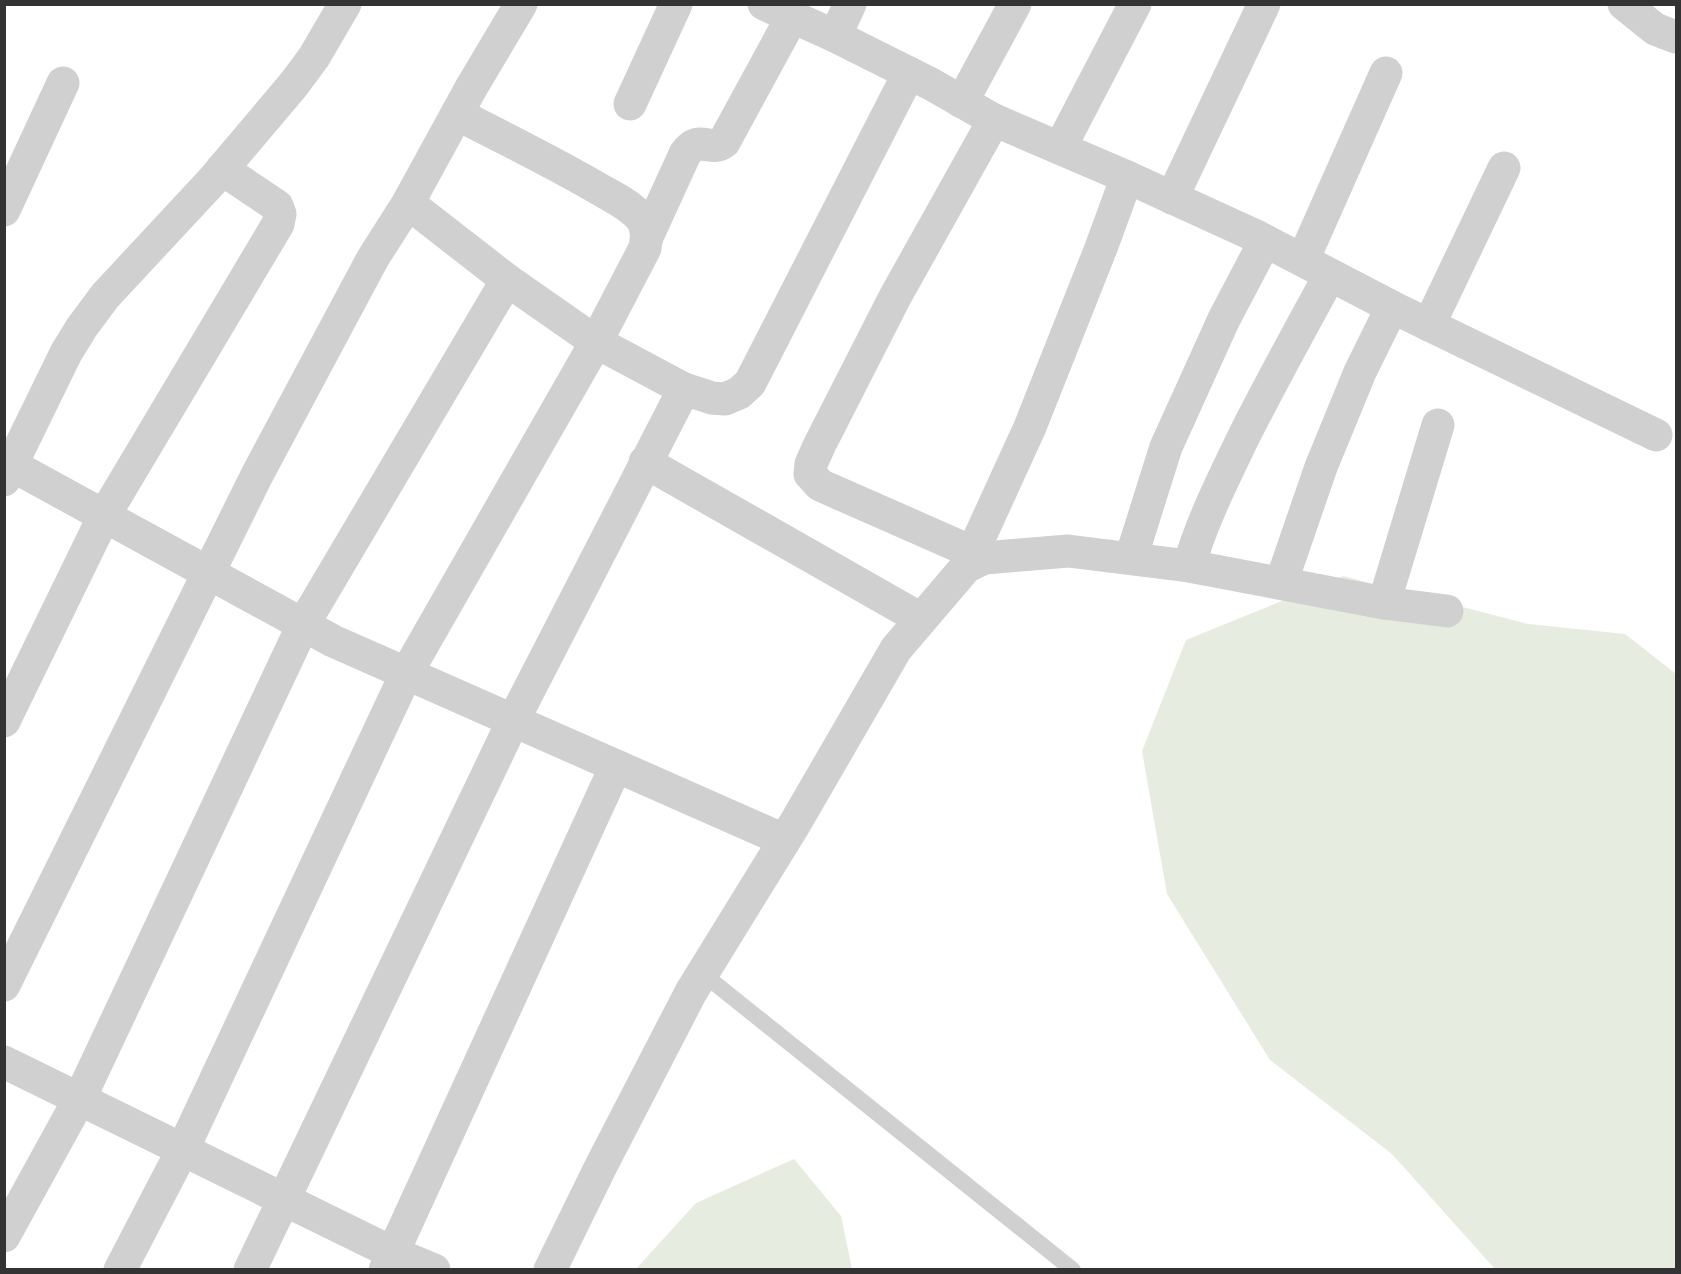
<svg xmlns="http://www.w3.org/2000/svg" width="1681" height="1274" font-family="Helvetica,sans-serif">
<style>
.green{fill:#e6ecdf}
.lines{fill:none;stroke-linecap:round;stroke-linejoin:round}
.service{stroke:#d0d0d0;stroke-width:16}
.minor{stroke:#d0d0d0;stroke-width:33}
</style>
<rect width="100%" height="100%" fill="#fff"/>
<g class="green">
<polygon points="1343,576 1528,624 1625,634 1676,674 1676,1269 1495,1269 1392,1154 1270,1060 1167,894 1142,751 1186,640"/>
<polygon points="794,1159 841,1216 852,1269 636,1269 696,1203"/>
</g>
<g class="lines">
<polyline class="service" points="702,973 1073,1270"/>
<g class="minor">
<polyline points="764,4 835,36 931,84 994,120 1127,177 1256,236 1392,307 1656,435"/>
<polyline points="1624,4 1655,29 1676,37"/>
<polyline points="835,36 850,4"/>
<polyline points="962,102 1015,4"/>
<polyline points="630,104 676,4"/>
<polyline points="1060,148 1135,4"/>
<polyline points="1172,198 1264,4"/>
<polyline points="408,203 507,280 596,342 684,389 712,398 725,399 739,393 750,383 909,73"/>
<polyline points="4,210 63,83"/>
<path d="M647 237 685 154C699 133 710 153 724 142L792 17"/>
<polyline points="1303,260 1386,73"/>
<polyline points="1429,325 1504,168"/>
<polyline points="4,461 333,641 784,840"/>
<polyline points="645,462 921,619"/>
<polyline points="4,480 66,353 82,327 105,296 213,180 294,84 314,57 345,4"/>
<polyline points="972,552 820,485 810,474 811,464 819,446 895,297 994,120"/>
<polyline points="1131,558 1166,447 1224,319 1265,241"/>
<path d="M1189 566C1202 521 1222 482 1242 440 1270 384 1300 330 1330 275"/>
<polyline points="966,567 1030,427 1101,248 1127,177"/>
<polyline points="1281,583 1321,467 1360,372 1392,307"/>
<polyline points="1384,603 1438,425"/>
<polyline points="4,721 104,516 278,224 280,214 277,206 222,169"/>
<polyline points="4,985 257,475 373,258 408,203 471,88 521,4"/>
<polyline points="4,1062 393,1253 434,1270"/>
<polyline points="4,1236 80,1098 303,625 507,280"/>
<path d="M120 1270 183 1149 406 674 596 342 645 248C647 237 648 226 640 217 630 205 613 197 599 189 553 162 504 138 457 114"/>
<polyline points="250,1270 513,721 684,389"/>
<polyline points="385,1270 616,766"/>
<polyline points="550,1270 601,1166 691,992 794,825 896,649 966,567 984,558 1068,551 1189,566 1384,603 1447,611"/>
</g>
</g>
<rect width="1681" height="1274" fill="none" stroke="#333333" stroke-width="12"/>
</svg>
